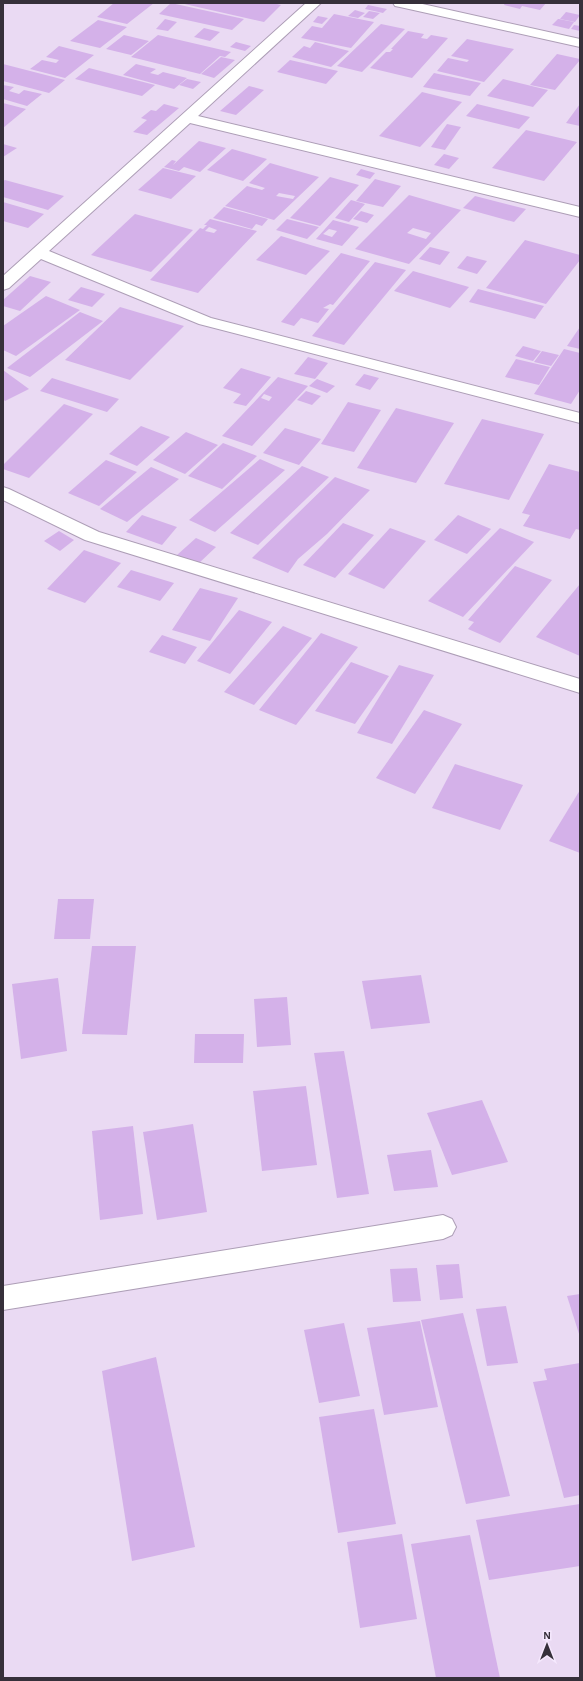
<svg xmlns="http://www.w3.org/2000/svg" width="583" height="1681" font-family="'Alegreya Sans',sans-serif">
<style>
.building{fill:#d4b1e9;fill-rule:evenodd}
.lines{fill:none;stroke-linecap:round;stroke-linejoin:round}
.minor-casing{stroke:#ad9eb6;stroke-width:2}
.minor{fill:#fff;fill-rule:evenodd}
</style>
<rect width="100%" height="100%" fill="#eadaf3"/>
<g class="building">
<polygon points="114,3 154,3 127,24 97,17"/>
<polygon points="171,3 244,19 232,30 159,14"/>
<polygon points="180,3 273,3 281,5 264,22"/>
<polygon points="505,3 546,3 540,10 522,6 520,9 504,5"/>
<polygon points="368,5 387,9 383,13 365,9"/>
<polygon points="355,10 365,13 358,18 348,16"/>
<polygon points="369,11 380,13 373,19 363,17"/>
<polygon points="566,12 580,15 575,22 560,19"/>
<polygon points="334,14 374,22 351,48 301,38 312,26 322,28"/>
<polygon points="318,16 328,18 322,24 313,22"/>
<polygon points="165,19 177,22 168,31 156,29"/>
<polygon points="558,19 559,19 574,22 569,29 552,25"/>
<polygon points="98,20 127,27 100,48 70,41"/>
<polygon points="381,24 405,29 362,72 337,66"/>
<polygon points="574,25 580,26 580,31 571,29"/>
<polygon points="204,28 220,32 210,41 194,37"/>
<polygon points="408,31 424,34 421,38 427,39 431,35 448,38 412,78 370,68 386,52 390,52 393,49 391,49"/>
<polygon points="124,35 149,41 131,55 106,49"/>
<polygon points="158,35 231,52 225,57 220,56 200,74 131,57"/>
<polygon points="467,39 514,49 484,82 437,71 448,58 467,62 469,60 451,56"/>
<polygon points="236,42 251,46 245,51 230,47"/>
<polygon points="315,42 349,51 331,67 292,57 304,46 310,48"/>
<polygon points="59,46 94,55 65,78 30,69 42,60 56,63 59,60 46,57"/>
<polygon points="557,54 580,59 580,60 555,90 530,85"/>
<polygon points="221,57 235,60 214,78 201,74"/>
<polygon points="290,60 338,71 326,84 277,72"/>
<polygon points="3,64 65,80 49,93 3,81"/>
<polygon points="136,64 156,69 150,73 158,75 163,72 187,78 174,89 123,75"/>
<polygon points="89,68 155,85 142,96 75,79"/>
<polygon points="434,73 481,83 470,96 423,87"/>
<polygon points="187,79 201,82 193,89 179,85"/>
<polygon points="503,79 548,90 533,107 487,96"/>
<polygon points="3,85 14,87 9,91 19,94 24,90 42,94 27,106 3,99"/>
<polygon points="249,86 264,90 236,115 220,111"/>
<polygon points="422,92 462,102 420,147 379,136"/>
<polygon points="3,103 26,109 3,128"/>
<polygon points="164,104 179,108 147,135 133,132 147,120 141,118 151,110 156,111"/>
<polygon points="477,104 530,117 519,129 466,116"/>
<polygon points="580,104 580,126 566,123"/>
<polygon points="447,124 461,127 445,150 431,147"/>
<polygon points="526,130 577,142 544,181 492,168"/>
<polygon points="199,141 226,148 200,172 184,167 179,171 164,167 172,160 176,161 173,165"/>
<polygon points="3,144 17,148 3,157"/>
<polygon points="232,149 267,159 243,181 207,170"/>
<polygon points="444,154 459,158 449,169 434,165"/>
<path d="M270 163 319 177 274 220 225 206 247 186 262 190 265 188 249 183ZM279 193 295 196 293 199 276 196Z"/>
<polygon points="163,168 196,176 171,199 138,190"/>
<polygon points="361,169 375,173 370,179 356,175"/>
<polygon points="330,177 359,185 320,226 290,218"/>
<polygon points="375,179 401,186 383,207 356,201"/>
<polygon points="5,180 64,196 48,210 3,197 3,181"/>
<path d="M409 195 461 210 409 264 355 249ZM413 228 431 233 426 239 407 233Z"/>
<polygon points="475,196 526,209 514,222 463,208"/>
<polygon points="351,200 365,204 349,222 335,218"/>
<polygon points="3,202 44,214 28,228 3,221"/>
<polygon points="224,207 268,219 262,226 256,224 252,229 213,218"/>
<polygon points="361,211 374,215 367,223 353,219"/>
<polygon points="135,214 193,230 151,272 91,255"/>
<path d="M210 219 257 231 198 293 150 280 200 228 203 229 207 225H204ZM209 227 217 230 214 233 205 231Z"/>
<polygon points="287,219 319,227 307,239 276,230"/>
<path d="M333 220 359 227 342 246 316 239ZM329 229 337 231 332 237 323 234Z"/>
<polygon points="281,236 330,251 306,275 256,260"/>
<polygon points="525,240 580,255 580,260 546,304 486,288"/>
<polygon points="430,247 450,252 440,265 419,259"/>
<polygon points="341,253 370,261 333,305 330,304 323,308 329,309 318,323 301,318 294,326 281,322"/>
<polygon points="467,256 487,261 477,274 457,268"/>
<polygon points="375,262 406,270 344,345 312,336"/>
<polygon points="413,271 469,287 450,308 394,291"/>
<polygon points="30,276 51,282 20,311 3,306 3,300"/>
<polygon points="81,287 105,294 92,307 68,300"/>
<polygon points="478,289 544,306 535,319 469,302"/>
<polygon points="46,296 80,310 16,356 3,350 3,326"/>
<polygon points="120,307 184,326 130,380 65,360"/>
<polygon points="80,312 103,321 30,377 7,368"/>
<polygon points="580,327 580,349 567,346"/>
<polygon points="523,346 541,351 533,361 515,356"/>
<polygon points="564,349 580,353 580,390 571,404 534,394"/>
<polygon points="542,351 559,355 551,366 534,362"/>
<polygon points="308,357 328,363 315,379 294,374"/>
<polygon points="516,359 550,367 539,385 505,377"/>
<polygon points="241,368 271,377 246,406 233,403 241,394 223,388"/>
<polygon points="3,370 29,389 5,401 3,399"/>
<polygon points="364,374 379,378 370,390 355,385"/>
<path d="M278 377 308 386 252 446 222 436ZM264 394 272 397 269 401 261 398Z"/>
<polygon points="52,378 119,399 107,412 40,391"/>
<polygon points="317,379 335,386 327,393 309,386"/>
<polygon points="306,391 321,396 312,405 297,400"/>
<polygon points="348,402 381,410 354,452 321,444"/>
<polygon points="64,404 93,414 29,478 3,469 3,465"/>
<polygon points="396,408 454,423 416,483 357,468"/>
<polygon points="482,419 544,434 509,500 444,484"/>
<polygon points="141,426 170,437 137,466 109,454"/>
<polygon points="285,428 321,439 299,465 263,453"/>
<polygon points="186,432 218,445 185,474 153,460"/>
<polygon points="223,443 257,456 222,489 188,476"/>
<polygon points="260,459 285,470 215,532 189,520"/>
<polygon points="106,460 137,472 99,506 68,493"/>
<polygon points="549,464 580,472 580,530 576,529 570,539 523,526 530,515 522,513"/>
<polygon points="302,466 329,477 258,545 230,533"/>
<polygon points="151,467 179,479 127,522 100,509"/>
<polygon points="335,477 370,490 327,534 298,559 288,573 252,558"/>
<polygon points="142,515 177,527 162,545 126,532"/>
<polygon points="458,515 491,529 467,554 434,540"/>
<polygon points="343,523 374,535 335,578 303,565"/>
<polygon points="390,528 426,541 384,589 348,574"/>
<polygon points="500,528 534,542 463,617 428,601"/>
<polygon points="59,531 74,540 60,551 44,541"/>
<polygon points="196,538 216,547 198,564 177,555"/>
<polygon points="84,550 121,563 85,603 47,589"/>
<polygon points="515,566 552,580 500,643 468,629 474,622 468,620"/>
<polygon points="131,570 174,583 160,601 117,587"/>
<polygon points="580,584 580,656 536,637"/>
<polygon points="200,588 238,598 210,641 172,630"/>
<polygon points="239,610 272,622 230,674 197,661"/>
<polygon points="283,626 312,638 254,705 224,692"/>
<polygon points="321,633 358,647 296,725 259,710"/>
<polygon points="162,635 197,647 185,664 149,652"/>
<polygon points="351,662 389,676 355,724 315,711"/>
<polygon points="399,665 434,675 392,744 357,733"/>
<polygon points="424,710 462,724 415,794 376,778"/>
<polygon points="455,764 523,785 500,830 432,808"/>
<polygon points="580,790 580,853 549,841"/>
<polygon points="58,899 94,899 90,939 54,939"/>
<polygon points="92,946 136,946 127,1035 82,1034"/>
<polygon points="421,975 430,1023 371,1029 362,981"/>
<polygon points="58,978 67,1051 21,1059 12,984"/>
<polygon points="287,997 291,1045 257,1047 254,999"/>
<polygon points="195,1034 244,1034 243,1063 194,1063"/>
<polygon points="344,1051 369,1194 337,1198 314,1053"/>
<polygon points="306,1086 317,1165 262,1171 253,1091"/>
<polygon points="482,1100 508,1162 452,1175 427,1113"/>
<polygon points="193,1124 207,1212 157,1220 143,1132"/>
<polygon points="133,1126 143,1214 100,1220 92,1131"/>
<polygon points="431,1150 438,1187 394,1191 387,1155"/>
<polygon points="459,1264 463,1298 440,1300 436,1265"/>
<polygon points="417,1268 421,1301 393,1302 390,1269"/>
<polygon points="580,1294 580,1337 567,1296"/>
<polygon points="506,1306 518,1363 487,1366 476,1309"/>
<polygon points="463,1313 510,1496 466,1504 421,1320"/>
<polygon points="420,1321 438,1407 384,1415 367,1328"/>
<polygon points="344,1323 360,1396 319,1403 304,1330"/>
<polygon points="156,1357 195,1547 132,1561 102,1371"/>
<polygon points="580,1363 580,1495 564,1498 533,1382 547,1380 544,1369"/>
<polygon points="374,1409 396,1524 338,1533 319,1417"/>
<polygon points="580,1504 580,1566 489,1580 476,1520"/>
<polygon points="402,1534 417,1619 360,1628 347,1542"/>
<polygon points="470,1535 500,1678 436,1678 411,1544"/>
</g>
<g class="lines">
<g class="minor-casing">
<g id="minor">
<polygon points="306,3 321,3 198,116 580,207 580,217 190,123 49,251 211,318 580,413 580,423 199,324 41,259 9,288 3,290 3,276"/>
<polygon points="393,3 418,3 580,39 580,47 400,7 395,6"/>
<polygon points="3,487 9,489 99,532 580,679 580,693 85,540 3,500"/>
<polygon points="443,1215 452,1219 456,1227 452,1235 443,1239 3,1310 3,1286"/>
</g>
</g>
<use href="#minor" class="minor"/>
</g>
<rect width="583" height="1681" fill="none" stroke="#36303a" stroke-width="8"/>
<g transform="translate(547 1645)" stroke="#f5e8fd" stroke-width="3" paint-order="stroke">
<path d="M0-3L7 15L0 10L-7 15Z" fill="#36303a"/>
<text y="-6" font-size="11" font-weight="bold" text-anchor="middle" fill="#36303a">N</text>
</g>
</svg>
